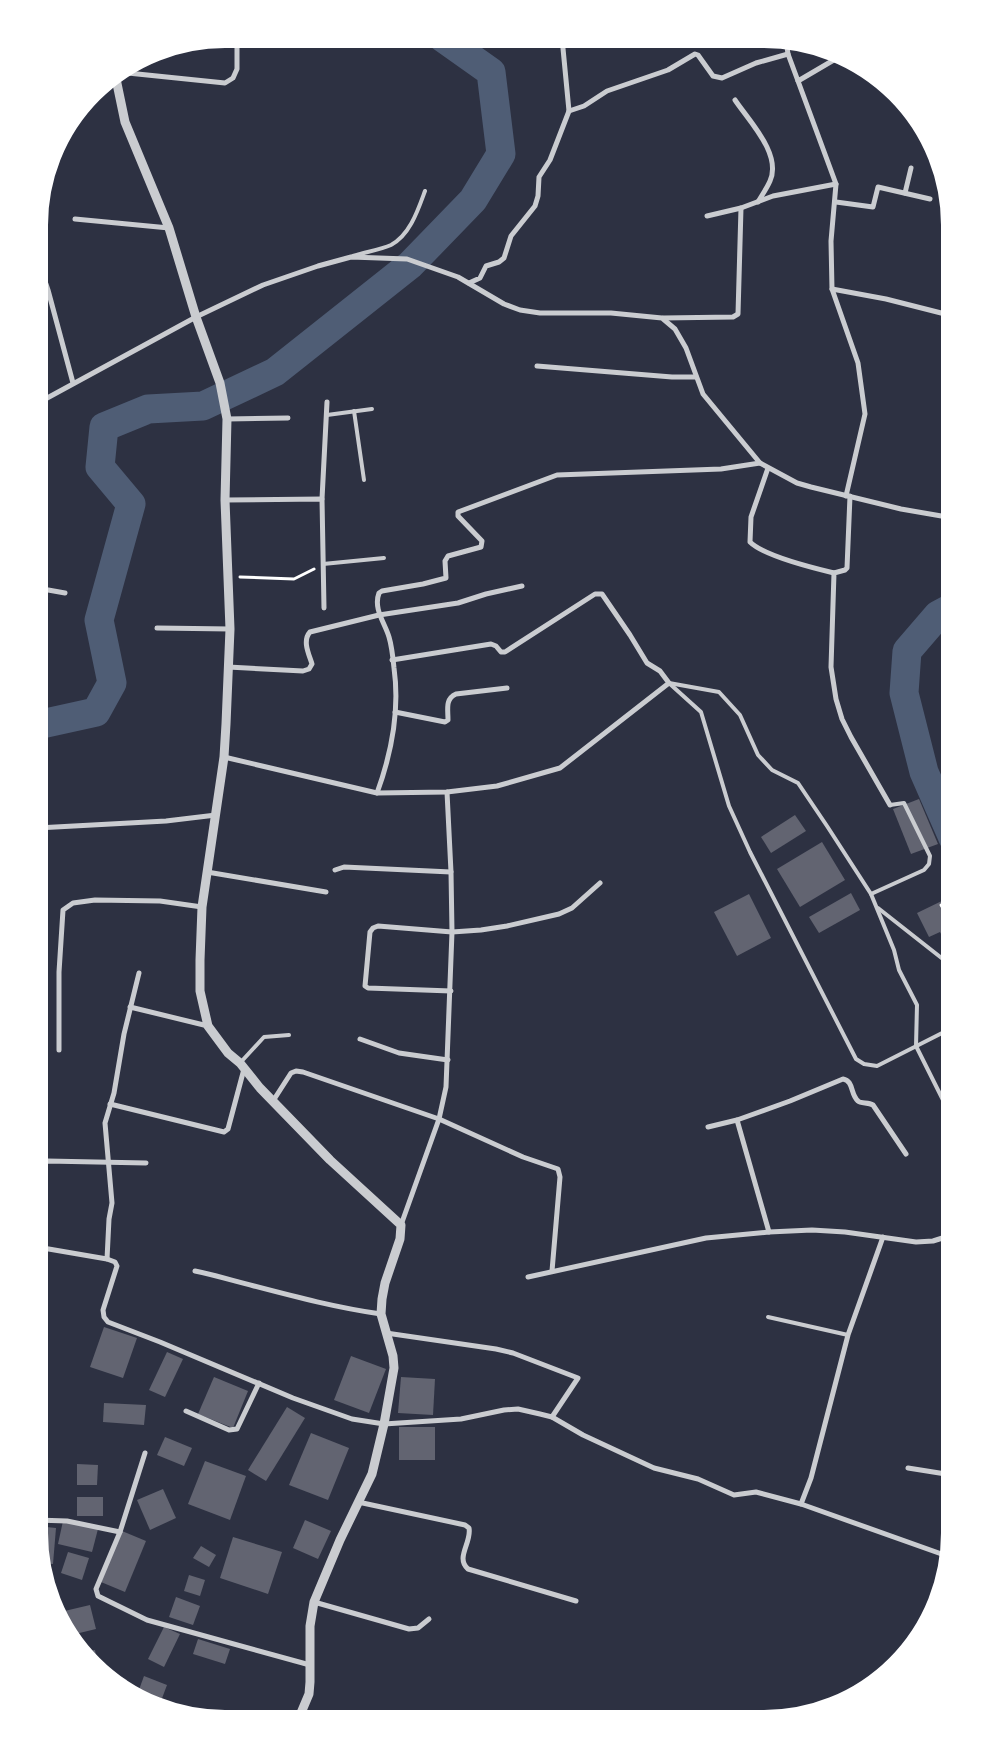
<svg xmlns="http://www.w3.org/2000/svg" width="989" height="1758" font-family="Inter,sans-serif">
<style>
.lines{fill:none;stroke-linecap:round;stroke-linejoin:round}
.river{stroke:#4f5d75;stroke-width:29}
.building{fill:#626471}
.path{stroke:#fff;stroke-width:3}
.service{stroke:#caccd0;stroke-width:4}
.minor{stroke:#caccd0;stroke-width:5}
.tertiary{stroke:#caccd0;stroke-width:9}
.rim{fill:none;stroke:#fff;stroke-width:6}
</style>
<rect width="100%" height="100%" fill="#2d3142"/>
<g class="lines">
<g class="river">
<polyline points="37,725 96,712 112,683 99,620 131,504 100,467 104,427 148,409 203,406 275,372 410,265 473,200 501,154 491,72 443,38"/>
<polyline points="953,838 924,772 904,693 907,651 938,615 953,607"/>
</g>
</g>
<g class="building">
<polygon points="919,799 938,844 911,854 893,809"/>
<polygon points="795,815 806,831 771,853 761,837"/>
<polygon points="822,842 845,880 800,907 777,869"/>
<polygon points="851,893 860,910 819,933 809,917"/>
<polygon points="749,894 771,938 737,956 714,912"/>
<polygon points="950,897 953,901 953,957 940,932 929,937 917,913"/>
<polygon points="104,1327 137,1338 123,1378 90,1367"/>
<polygon points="167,1352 183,1359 165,1397 149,1390"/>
<polygon points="351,1356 386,1369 369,1413 334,1400"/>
<polygon points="214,1377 248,1391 233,1428 198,1414"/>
<polygon points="401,1377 435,1379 433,1415 398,1413"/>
<polygon points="104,1403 146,1405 144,1425 103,1422"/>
<polygon points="287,1407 305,1418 266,1481 248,1470"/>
<rect x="399" y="1427" width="36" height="33"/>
<polygon points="311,1433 349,1448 328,1500 289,1485"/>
<polygon points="165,1437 192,1448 184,1466 157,1455"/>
<polygon points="205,1461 246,1476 230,1520 188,1504"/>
<polygon points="77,1464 98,1465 97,1485 77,1485"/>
<polygon points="163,1489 176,1518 150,1530 137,1500"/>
<rect x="77" y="1497" width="26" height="19"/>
<polygon points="305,1520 331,1531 318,1559 293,1548"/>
<polygon points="63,1521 98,1529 92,1552 58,1544"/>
<polygon points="37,1526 56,1528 53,1564 41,1563 36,1533"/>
<polygon points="122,1531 146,1541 125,1592 101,1582"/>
<polygon points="233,1537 282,1552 268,1594 220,1578"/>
<polygon points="201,1546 216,1555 209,1567 193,1558"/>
<polygon points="68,1552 89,1558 82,1580 61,1573"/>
<polygon points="189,1575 205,1580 200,1596 184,1591"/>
<polygon points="48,1577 50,1601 46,1594 44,1578"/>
<polygon points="176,1597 200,1606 193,1625 169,1617"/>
<polygon points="90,1605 96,1629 67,1636 56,1613"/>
<polygon points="164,1627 180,1634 164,1667 148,1659"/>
<polygon points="198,1639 230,1649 225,1664 193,1654"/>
<polygon points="95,1650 98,1666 95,1666 81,1652"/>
<polygon points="116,1674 127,1680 122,1690 111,1683"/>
<polygon points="144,1676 167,1685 158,1709 136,1698"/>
</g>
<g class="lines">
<g class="path">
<polyline points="240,577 294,579 314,569"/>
<polyline points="941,905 953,925"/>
</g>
<g class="service">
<path d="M353 256C365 252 380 250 391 245 410 235 418 210 425 191"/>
<polyline points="354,411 364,480"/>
<polyline points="327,415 372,409"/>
<polyline points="323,564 384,558"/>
<polyline points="669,683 719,692 740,715 758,755 772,770 798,783 827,826 871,894 894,950 899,970 917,1005 916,1046 952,1118"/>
<polyline points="670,684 701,712 729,806 750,852 856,1059 864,1064 877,1066 952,1028"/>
<polyline points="871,894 924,870 929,864 930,856 904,803 890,805"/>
<polyline points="878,908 953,967"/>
<polyline points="240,1063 264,1037 289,1035"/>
<polyline points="768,1317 848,1335"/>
</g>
<g class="minor">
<polyline points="562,38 569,111"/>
<polyline points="786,40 788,54 798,81 844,54"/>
<polyline points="118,72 225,83 233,78 237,69 237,36"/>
<polyline points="798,81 836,184 831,241 832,289 858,363 865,414 846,496"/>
<path d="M735 100C749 121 782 154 770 181 767 188 762 195 758 202"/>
<polyline points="905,193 911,168"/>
<polyline points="836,202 873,207 878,187 930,199"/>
<polyline points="707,216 741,208 773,196 836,184"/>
<polyline points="75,219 169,228"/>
<polyline points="38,278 46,284 48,290 73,383"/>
<polyline points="469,283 480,278 486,266 499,262 504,258 511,236 535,206 538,196 539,177 550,160 569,111 584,106 607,91 668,70 695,54 698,55 713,76 722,78 756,63 788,54"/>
<polyline points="832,289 886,299 953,316"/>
<polyline points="663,318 733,317 738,314 741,208"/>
<polyline points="537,366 672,377 696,377"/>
<polyline points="38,403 196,317 263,285 318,266 351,257 407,259 458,277 504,304 520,310 540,313 611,313 662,318 675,329 686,348 703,394 760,463 797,483 811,487 901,509 953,518"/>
<polyline points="227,419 288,418"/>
<path d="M768 468 751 517 750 542C764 556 813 568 834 573"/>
<polyline points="850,496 847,568 845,570 834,573 831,667 836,699 842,719 851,737 890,805"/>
<polyline points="322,499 327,402"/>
<polyline points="225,500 322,499 324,608"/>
<polyline points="37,588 65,593"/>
<polyline points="157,628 230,629"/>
<path d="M228 667 303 671 309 669 312 664C309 654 302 641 310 632L379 615 458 603 486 594 522 586"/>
<path d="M395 712 445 722 448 720C448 709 445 699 456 694L507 688"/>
<polyline points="224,757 377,793 447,792 497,786 560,768 669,683 660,671 647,663 630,635 602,594 595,594 505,652 501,652 496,646 491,644 392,660"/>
<path d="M377 793C392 752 400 711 394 668 393 658 392 647 389 637 385 623 373 609 379 593L382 591 423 584 446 578 445 561 448 556 481 547 482 541 458 516V512L557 475 721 469 760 463"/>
<polyline points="37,828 166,821 216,815"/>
<polyline points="335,870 344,867 451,872"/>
<polyline points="207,872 326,892"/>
<polyline points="451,991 368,988 365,986 370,932 373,928 378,926 452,932 481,930 507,926 559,914 572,908 600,883"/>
<polyline points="130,1007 208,1026"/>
<polyline points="360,1039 399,1053 448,1060"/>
<polyline points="59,1050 59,972 63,910 73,903 95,900 160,901 202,907"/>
<polyline points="273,1101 291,1073 296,1071 303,1072 439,1119 523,1157 558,1169 560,1177 552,1271"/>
<polyline points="110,1104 224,1132 228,1129 244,1069"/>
<polyline points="708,1127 737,1120"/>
<polyline points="37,1163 47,1161 146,1163"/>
<polyline points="401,1225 439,1119 446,1087 452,932 451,872 447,792"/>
<path d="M769 1232 737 1120 790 1101 843 1079C854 1081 850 1094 858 1101 861 1104 868 1102 873 1105L906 1154"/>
<polyline points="883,1237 848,1335 811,1478 801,1504 950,1557"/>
<polyline points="37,1247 107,1259 115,1262 117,1266 103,1310 104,1317 108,1322 160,1342 293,1398 352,1419 384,1424 461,1419 504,1410 518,1409 540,1414 552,1417 583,1435 654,1468 698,1479 734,1495 756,1492 801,1504"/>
<polyline points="107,1259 109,1219 112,1203 105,1123 114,1093 124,1034 139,973"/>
<path d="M195 1271C215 1275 234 1281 254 1286 296 1297 338 1308 381 1314"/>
<polyline points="528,1277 706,1238 769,1232 812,1230 845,1232 916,1242 933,1241 952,1235"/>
<polyline points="386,1333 496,1349 513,1353 578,1378 552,1417"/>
<polyline points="186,1411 229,1430 237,1429 259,1383"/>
<polyline points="145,1453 120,1532 96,1589 98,1596 147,1620 310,1665"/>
<polyline points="908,1468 952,1475"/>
<path d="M358 1502 465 1525 469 1528C472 1542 455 1558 468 1569L576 1601"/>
<polyline points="36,1520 67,1521 120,1532"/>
<polyline points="314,1602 409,1629 418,1628 429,1619"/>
<path d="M193 1718C202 1710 218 1717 228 1720"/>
</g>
<polyline class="tertiary" points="115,74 125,122 169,228 196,317 220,383 227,419 225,500 230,629 226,724 224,757 202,907 200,960 200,991 208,1026 228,1053 240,1063 260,1088 330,1160 401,1225 400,1239 385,1283 382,1299 381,1314 393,1356 394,1368 384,1424 372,1474 340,1540 314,1602 310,1626 310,1682 309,1694 298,1720"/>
</g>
<path d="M0 0H989V1758H0ZM225 45H764A180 180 0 0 1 944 225V1533A180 180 0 0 1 764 1713H225A180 180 0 0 1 45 1533V225A180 180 0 0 1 225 45Z" fill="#fff" fill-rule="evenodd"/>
<path class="rim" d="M225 45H764A180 180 0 0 1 944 225V1533A180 180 0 0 1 764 1713H225A180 180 0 0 1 45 1533V225A180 180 0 0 1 225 45Z"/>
</svg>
